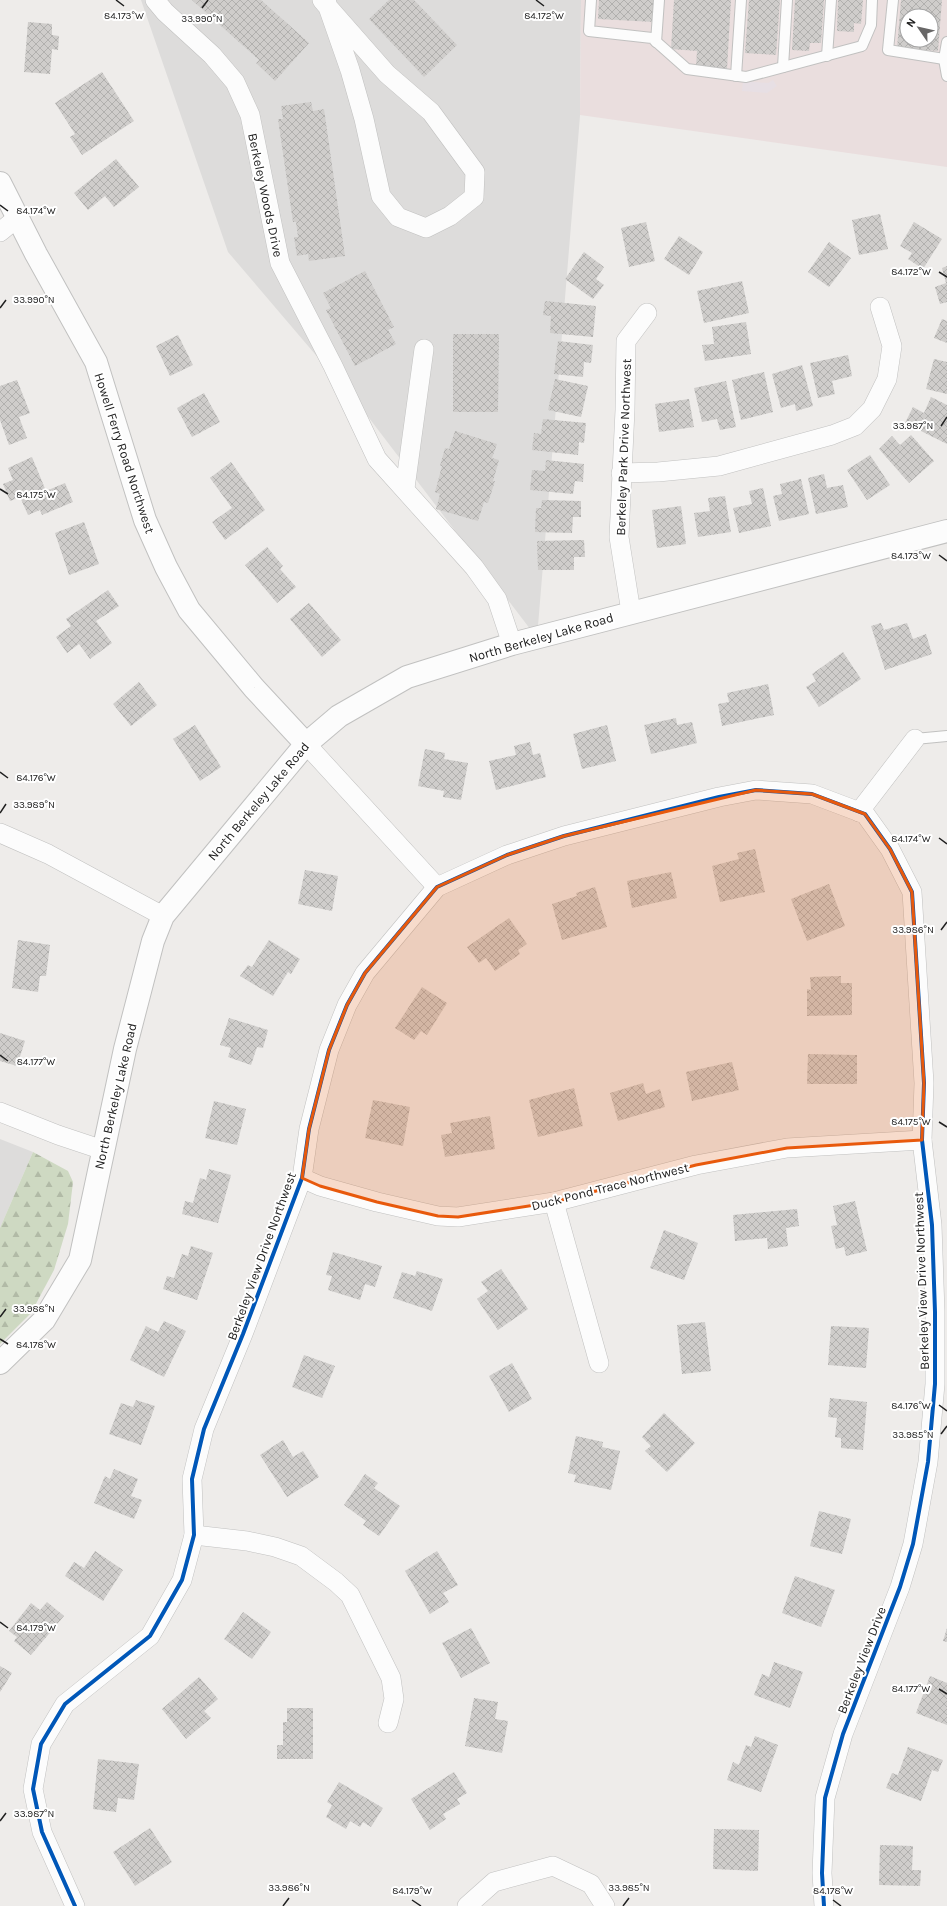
<svg xmlns="http://www.w3.org/2000/svg" width="947" height="1906" font-family="Karla,sans-serif">
<style>
.residential{fill:#dddcdb}
.commercial{fill:#eadede;fill-rule:evenodd}
.industrial{fill:#e7dfe4}
.forest{fill:url(#forest-firs)}
.building{fill:url(#building-cross-hatch);fill-rule:evenodd}
.lines{fill:none;stroke-linecap:round;stroke-linejoin:round}
.service-casing{stroke:#c1c1c0;stroke-width:12}
.minor-casing{stroke:#c1c1c0;stroke-width:20}
.tertiary-casing{stroke:#c1c1c0;stroke-width:24}
.service{stroke:#fcfcfc;stroke-width:10}
.minor{stroke:#fcfcfc;stroke-width:19}
.tertiary{stroke:#fcfcfc;stroke-width:22}
.cycleway-casing{stroke:#fff;stroke-width:6}
.cycleway{stroke:#0057b8;stroke-width:4}
.marked{fill:#e8590c;fill-opacity:0.2;stroke:#e8590c;stroke-width:3;stroke-linejoin:round}
.ticks{fill:none;stroke:#202020;stroke-width:1.5}
.labels{text-anchor:middle;stroke-width:4;stroke-linejoin:round;paint-order:stroke}
.street-label{font-size:13px;fill:#202020;stroke:#fff}
.ticks-label{font-size:10px;text-anchor:middle;fill:#202020;stroke:#fff;stroke-width:4;stroke-linejoin:round;paint-order:stroke}
</style>
<defs>
<pattern id="forest-firs" width="22" height="20" patternUnits="userSpaceOnUse"><rect width="22" height="20" fill="#ced9c2"/><path d="M5 1l3.5 6h-7zM16 11l3.5 6h-7z" fill="#b1baa6"/></pattern>
<pattern id="building-cross-hatch" width="8" height="8" patternUnits="userSpaceOnUse"><rect width="8" height="8" fill="#cfcdcb"/><path d="M0 0l8 8M0 8l8-8" fill="none" stroke="#b1b0ae"/></pattern>
</defs>
<rect width="100%" height="100%" fill="#eeecea"/>
<g class="residential">
<polygon points="141,0 581,0 580,116 537,638 366,414 228,252"/>
<polygon points="0,1139 33,1152 0,1228"/>
</g>
<path class="commercial" d="M581 0H947V167L580 115ZM907 16H931V40H907Z"/>
<polygon class="industrial" points="773,80 777,86 767,93 742,91 743,81 768,83"/>
<polygon class="forest" points="33,1152 68,1171 73,1182 68,1224 54,1270 31,1313 0,1344 0,1228"/>
<g class="building">
<polygon points="192,0 261,0 309,43 275,81 256,63 259,60"/>
<polygon points="389,0 414,0 457,45 424,77 369,19"/>
<polygon points="599,0 655,0 654,22 598,19"/>
<polygon points="674,0 731,0 727,69 696,67 697,51 671,49"/>
<polygon points="749,0 780,0 776,55 745,53"/>
<polygon points="795,0 824,0 821,43 810,43 809,51 792,50"/>
<polygon points="838,0 863,0 861,24 854,23 854,32 837,31"/>
<path d="M901 0H942L938 51 897 48ZM907 16H931V40H907Z"/>
<polygon points="28,22 52,24 52,35 59,36 58,50 52,49 50,74 24,72"/>
<polygon points="102,72 134,121 82,155 70,137 75,134 55,103"/>
<polygon points="311,102 313,111 324,109 345,256 309,261 308,254 297,256 294,237 298,237 296,222 293,222 278,119 283,119 281,106"/>
<polygon points="116,159 139,187 114,207 105,196 88,210 74,193"/>
<polygon points="880,214 888,249 859,255 852,220"/>
<polygon points="646,222 655,261 629,267 621,228"/>
<polygon points="914,222 942,239 923,269 908,259 912,253 900,246"/>
<polygon points="679,236 703,252 689,275 664,259"/>
<polygon points="829,242 851,258 829,287 808,272"/>
<polygon points="584,252 604,267 596,279 604,285 593,299 565,279"/>
<polygon points="947,266 947,302 940,304 935,287 946,283 942,268"/>
<polygon points="365,271 394,327 388,330 396,344 355,366 326,310 331,308 323,293"/>
<polygon points="742,281 749,313 704,323 697,291"/>
<polygon points="545,301 596,306 593,337 550,333 551,316 543,315"/>
<polygon points="942,319 947,321 947,343 934,338"/>
<polygon points="746,322 751,354 705,361 702,345 714,344 712,327"/>
<polygon points="453,334 499,334 498,412 453,412"/>
<polygon points="178,335 193,365 170,376 156,346"/>
<polygon points="558,341 593,345 591,363 584,362 583,377 554,374"/>
<polygon points="848,355 852,376 832,381 835,394 818,398 810,363"/>
<polygon points="934,359 947,362 947,394 926,389"/>
<polygon points="802,365 813,406 796,411 795,404 781,408 772,374"/>
<polygon points="764,372 773,412 741,420 732,380"/>
<polygon points="555,379 588,386 581,417 548,410"/>
<polygon points="17,380 30,413 19,417 27,438 9,445 0,420 0,386"/>
<polygon points="726,381 736,427 720,430 717,419 702,422 694,388"/>
<polygon points="204,393 220,422 192,437 177,408"/>
<polygon points="931,397 947,405 947,444 905,423 913,407 924,413"/>
<polygon points="689,399 694,427 659,432 655,404"/>
<polygon points="543,419 586,423 584,443 579,442 578,455 532,450 534,433 541,434"/>
<polygon points="455,431 497,444 492,458 499,460 493,481 495,481 488,503 484,502 478,521 436,509 440,494 435,492 442,466 440,466 445,448 449,449"/>
<polygon points="911,435 934,461 909,483 879,449 892,436 900,445"/>
<polygon points="870,455 890,485 867,500 847,470"/>
<polygon points="32,457 46,491 65,483 73,502 42,515 40,510 28,515 20,497 10,501 3,484 13,480 8,468"/>
<polygon points="546,460 584,464 583,482 575,481 573,494 530,490 532,470 545,471"/>
<polygon points="231,462 265,510 225,540 212,522 232,508 210,478"/>
<polygon points="824,474 827,488 843,485 848,507 816,514 808,478"/>
<polygon points="801,479 809,514 779,521 773,496 782,494 780,484"/>
<polygon points="763,488 771,526 739,533 733,508 752,504 749,491"/>
<polygon points="725,496 731,532 698,537 694,513 710,511 708,498"/>
<polygon points="542,500 581,501 581,517 573,517 572,533 535,532 536,508 541,508"/>
<polygon points="681,506 686,544 657,548 652,510"/>
<polygon points="84,522 99,564 69,575 55,533"/>
<polygon points="584,540 585,557 574,557 574,570 538,570 537,541"/>
<polygon points="267,547 283,566 280,569 296,587 277,603 245,565"/>
<polygon points="108,590 119,606 96,621 112,643 90,659 79,644 67,653 56,637 71,626 66,619"/>
<polygon points="309,603 341,640 322,657 290,619"/>
<polygon points="881,623 884,630 907,623 913,639 926,634 932,654 885,670 871,626"/>
<polygon points="843,652 861,679 819,707 806,687 816,681 812,674"/>
<polygon points="139,682 157,705 131,726 113,704"/>
<polygon points="768,684 774,715 722,726 718,704 729,702 727,693"/>
<polygon points="676,718 677,725 692,722 697,743 651,754 644,725"/>
<polygon points="195,725 221,767 200,781 173,739"/>
<polygon points="607,725 616,761 582,769 573,734"/>
<polygon points="530,742 533,755 540,753 546,777 496,790 489,761 516,755 514,746"/>
<polygon points="425,749 445,753 444,759 468,763 461,800 443,797 444,791 418,786"/>
<polygon points="755,849 765,892 720,902 712,866 739,859 737,853"/>
<polygon points="305,870 338,876 332,911 298,904"/>
<polygon points="671,872 677,898 632,908 627,881"/>
<polygon points="829,884 845,926 807,941 791,899"/>
<polygon points="595,887 607,927 562,940 552,904 577,896 576,893"/>
<polygon points="509,918 527,944 518,950 520,954 495,971 486,958 479,963 467,947"/>
<polygon points="18,940 50,945 46,976 40,976 38,992 12,988"/>
<polygon points="269,940 300,959 291,974 288,972 273,996 240,976 248,965 252,967"/>
<polygon points="841,976 841,983 852,983 852,1015 807,1016 807,989 811,990 810,977"/>
<polygon points="422,987 447,1003 427,1035 421,1031 414,1040 395,1028"/>
<polygon points="229,1018 268,1030 263,1048 257,1047 251,1065 228,1057 231,1048 220,1045"/>
<polygon points="0,1033 25,1041 17,1066 0,1061"/>
<polygon points="808,1054 857,1055 857,1084 807,1084"/>
<polygon points="732,1062 739,1090 692,1101 686,1072"/>
<polygon points="643,1083 646,1094 660,1089 665,1107 618,1121 610,1093"/>
<polygon points="574,1088 583,1126 538,1137 529,1100"/>
<polygon points="373,1100 410,1107 403,1146 365,1138"/>
<polygon points="214,1101 246,1109 237,1145 205,1138"/>
<polygon points="490,1116 495,1149 445,1157 441,1135 452,1133 450,1123"/>
<polygon points="209,1169 231,1175 218,1223 182,1214 185,1201 193,1203 200,1178 206,1180"/>
<polygon points="855,1201 867,1251 846,1256 844,1247 836,1249 831,1226 837,1225 833,1206"/>
<polygon points="797,1209 799,1226 786,1228 788,1246 768,1249 767,1238 735,1241 733,1215"/>
<polygon points="664,1230 698,1243 684,1280 650,1268"/>
<polygon points="191,1246 213,1253 197,1300 163,1289 167,1276 174,1278 182,1254 188,1256"/>
<polygon points="333,1252 382,1266 375,1287 365,1284 360,1300 328,1290 332,1276 326,1275"/>
<polygon points="501,1269 528,1309 498,1330 477,1299 488,1291 481,1282"/>
<polygon points="417,1271 443,1279 432,1311 393,1298 402,1272 415,1276"/>
<polygon points="164,1321 186,1331 164,1377 130,1360 146,1326 158,1332"/>
<polygon points="705,1322 711,1371 682,1374 677,1325"/>
<polygon points="831,1326 869,1328 866,1368 828,1365"/>
<polygon points="304,1355 335,1366 322,1398 292,1387"/>
<polygon points="512,1363 532,1399 509,1412 489,1376"/>
<polygon points="830,1398 867,1402 863,1450 841,1448 841,1438 835,1437 837,1418 828,1417"/>
<polygon points="136,1400 155,1406 141,1445 109,1434 121,1403 133,1407"/>
<polygon points="664,1413 695,1443 667,1472 645,1451 651,1446 642,1437"/>
<polygon points="576,1436 603,1442 602,1447 620,1451 611,1490 574,1482 576,1475 568,1473"/>
<polygon points="283,1440 293,1457 303,1451 319,1477 287,1497 260,1455"/>
<polygon points="114,1469 138,1479 131,1496 142,1500 134,1519 94,1503 105,1476 110,1479"/>
<polygon points="365,1474 378,1483 374,1488 400,1506 379,1536 363,1525 366,1521 344,1505"/>
<polygon points="819,1511 851,1519 842,1554 810,1546"/>
<polygon points="95,1551 123,1570 103,1601 65,1576 74,1562 84,1568"/>
<polygon points="437,1551 458,1585 443,1593 449,1602 430,1614 405,1571"/>
<polygon points="795,1576 835,1590 821,1627 782,1613"/>
<polygon points="47,1602 64,1616 31,1655 14,1641 17,1637 9,1631 31,1603 40,1610"/>
<polygon points="243,1612 271,1632 252,1659 224,1639"/>
<polygon points="471,1628 490,1663 461,1678 442,1643"/>
<polygon points="947,1628 947,1642 943,1641"/>
<polygon points="774,1662 803,1672 790,1708 754,1695 762,1674 769,1677"/>
<polygon points="0,1666 12,1673 0,1692"/>
<polygon points="930,1676 947,1683 947,1725 916,1713"/>
<polygon points="199,1677 218,1699 204,1711 211,1718 186,1739 162,1709"/>
<polygon points="474,1698 498,1702 495,1719 508,1721 502,1753 465,1746"/>
<polygon points="287,1708 313,1708 313,1759 277,1759 277,1745 283,1745 283,1722 287,1722"/>
<polygon points="755,1736 778,1745 761,1792 727,1780 733,1762 739,1765 746,1745 751,1747"/>
<polygon points="908,1747 943,1760 938,1772 932,1770 921,1801 886,1788 892,1773 898,1775"/>
<polygon points="98,1759 139,1764 134,1800 118,1798 116,1812 93,1809"/>
<polygon points="454,1772 467,1793 457,1799 460,1804 443,1814 446,1819 430,1830 411,1799"/>
<polygon points="339,1782 383,1808 371,1827 363,1822 360,1827 350,1821 346,1829 326,1817 332,1805 327,1802"/>
<polygon points="150,1828 172,1862 135,1886 113,1852"/>
<polygon points="714,1829 759,1830 758,1871 713,1869"/>
<polygon points="880,1845 913,1846 912,1870 921,1870 920,1886 879,1885"/>
</g>
<g class="lines">
<g class="service-casing">
<g id="service">
<polyline points="591,0 589,31 652,38 687,69 746,77 862,46 871,25 872,0"/>
<polyline points="893,0 888,50 944,59 947,42"/>
<polyline points="656,42 659,0"/>
<polyline points="827,56 831,0"/>
<polyline points="944,59 947,76"/>
<polyline points="783,67 787,0"/>
<polyline points="736,76 741,0"/>
<polyline points="915,739 947,736"/>
</g>
</g>
<g class="minor-casing">
<g id="minor">
<polyline points="155,0 165,12 212,55 235,82 250,115 280,263 333,366 377,459 474,567 497,599 512,644"/>
<polyline points="322,0 328,7 387,74 431,112 475,172 474,197 450,216 426,228 398,217 381,196 364,119 350,70 328,7 326,0"/>
<polyline points="0,232 17,218"/>
<polyline points="621,473 658,472 719,466 832,435 855,426 872,409 887,379 892,346 880,307"/>
<polyline points="405,488 424,349"/>
<polyline points="631,612 619,537 625,410 626,341 647,313"/>
<polyline points="306,744 437,887"/>
<polyline points="859,812 915,739"/>
<polyline points="0,833 48,854 163,916"/>
<polyline points="0,1112 58,1135 103,1150"/>
<polyline points="302,1178 320,1186 377,1202 438,1216 458,1217 554,1202 696,1165 787,1148 922,1140"/>
<polyline points="554,1202 599,1363"/>
<polyline points="194,1535 247,1541 275,1547 301,1556 336,1582 350,1595 391,1678 394,1699 388,1723"/>
<polyline points="75,1906 42,1832 33,1789 41,1744 65,1704 150,1636 182,1580 194,1535 192,1479 204,1429 243,1334 302,1178 309,1129 329,1050 347,1005 365,973 437,887 507,855 564,836 719,797 756,790 812,794 865,814 890,849 912,892 924,1083 922,1140 932,1225 935,1312 935,1384 928,1462 913,1544 900,1587 843,1734 825,1798 822,1873 824,1906"/>
<polyline points="467,1906 494,1882 553,1866 591,1884 605,1906"/>
</g>
</g>
<g class="tertiary-casing">
<g id="tertiary">
<polyline points="0,183 36,254 96,362 145,520 166,567 189,610 254,688 306,744"/>
<polyline points="0,1363 44,1320 80,1260 125,1049 153,941 163,916 306,744 339,716 407,677 512,644 947,531"/>
</g>
</g>
<use href="#service" class="service"/>
<use href="#minor" class="minor"/>
<use href="#tertiary" class="tertiary"/>
<g class="cycleway-casing">
<polyline id="cycleway" points="75,1906 42,1832 33,1789 41,1744 65,1704 150,1636 182,1580 194,1535 192,1479 204,1429 243,1334 302,1178 309,1129 329,1050 347,1005 365,973 437,887 507,855 564,836 719,797 756,790 812,794 865,814 890,849 912,892 924,1083 922,1140 932,1225 935,1312 935,1384 928,1462 913,1544 900,1587 843,1734 825,1798 822,1873 824,1906"/>
</g>
<use href="#cycleway" class="cycleway"/>
</g>
<path class="marked" d="M756 790 812 794 865 814 890 849 912 892 924 1083 922 1140 787 1148 696 1165 554 1202 458 1217 438 1216 377 1202 320 1186 302 1178 309 1129 329 1050 347 1005 365 973 437 887 507 855 564 836Z"/>
<path class="ticks" d="M116 0 124 6M536 0 544 6M202 8 208 0M0 205 8 211M939 272 947 277M0 308 6 300M941 426 947 417M0 489 8 494M939 555 947 561M0 772 8 778M0 813 6 804M939 838 947 844M941 930 947 922M0 1055 8 1061M939 1122 947 1127M0 1317 6 1309M0 1339 8 1344M939 1405 947 1411M941 1434 947 1426M0 1622 8 1628M939 1689 947 1694M0 1821 6 1813M412 1900 421 1906M833 1900 841 1906M283 1906 289 1898M623 1906 629 1898"/>
<g class="labels">
<g class="street-label">
<text transform="translate(266 195) rotate(78)" y="5">Berkeley Woods Drive</text>
<text transform="translate(623 447) rotate(-88)" y="5">Berkeley Park Drive Northwest</text>
<text transform="translate(125 453) rotate(72)" y="5">Howell Ferry Road Northwest</text>
<text transform="translate(541 637) rotate(-16)" y="5">North Berkeley Lake Road</text>
<text transform="translate(258 801) rotate(-50)" y="5">North Berkeley Lake Road</text>
<text transform="translate(115 1096) rotate(-77)" y="5">North Berkeley Lake Road</text>
<text transform="translate(610 1186) rotate(-14)" y="5">Duck Pond Trace Northwest</text>
<text transform="translate(261 1256) rotate(-70)" y="5">Berkeley View Drive Northwest</text>
<text transform="translate(921 1281) rotate(-92)" y="5">Berkeley View Drive Northwest</text>
<text transform="translate(861 1660) rotate(-69)" y="5">Berkeley View Drive</text>
</g>
</g>
<g class="ticks-label">
<text x="124" y="19">84.173°W</text>
<text x="544" y="19">84.172°W</text>
<text x="202" y="22">33.990°N</text>
<text x="36" y="214">84.174°W</text>
<text x="911" y="275">84.172°W</text>
<text x="34" y="303">33.990°N</text>
<text x="913" y="429">33.987°N</text>
<text x="36" y="498">84.175°W</text>
<text x="911" y="559">84.173°W</text>
<text x="36" y="781">84.176°W</text>
<text x="34" y="808">33.989°N</text>
<text x="911" y="842">84.174°W</text>
<text x="913" y="933">33.986°N</text>
<text x="36" y="1065">84.177°W</text>
<text x="911" y="1125">84.175°W</text>
<text x="34" y="1312">33.988°N</text>
<text x="36" y="1348">84.178°W</text>
<text x="911" y="1409">84.176°W</text>
<text x="913" y="1438">33.985°N</text>
<text x="36" y="1631">84.179°W</text>
<text x="911" y="1692">84.177°W</text>
<text x="34" y="1817">33.987°N</text>
<text x="289" y="1891">33.986°N</text>
<text x="629" y="1891">33.985°N</text>
<text x="412" y="1894">84.179°W</text>
<text x="833" y="1894">84.178°W</text>
</g>
<g transform="translate(919 28) rotate(304)"><circle r="19" fill="#ffffff" stroke="#a6a6a6"/>
<path d="M0-3L7 15L0 10L-7 15Z" fill="#686767"/>
<text y="-6" font-size="11" font-weight="bold" text-anchor="middle" fill="#202020">N</text>
</g>
</svg>
